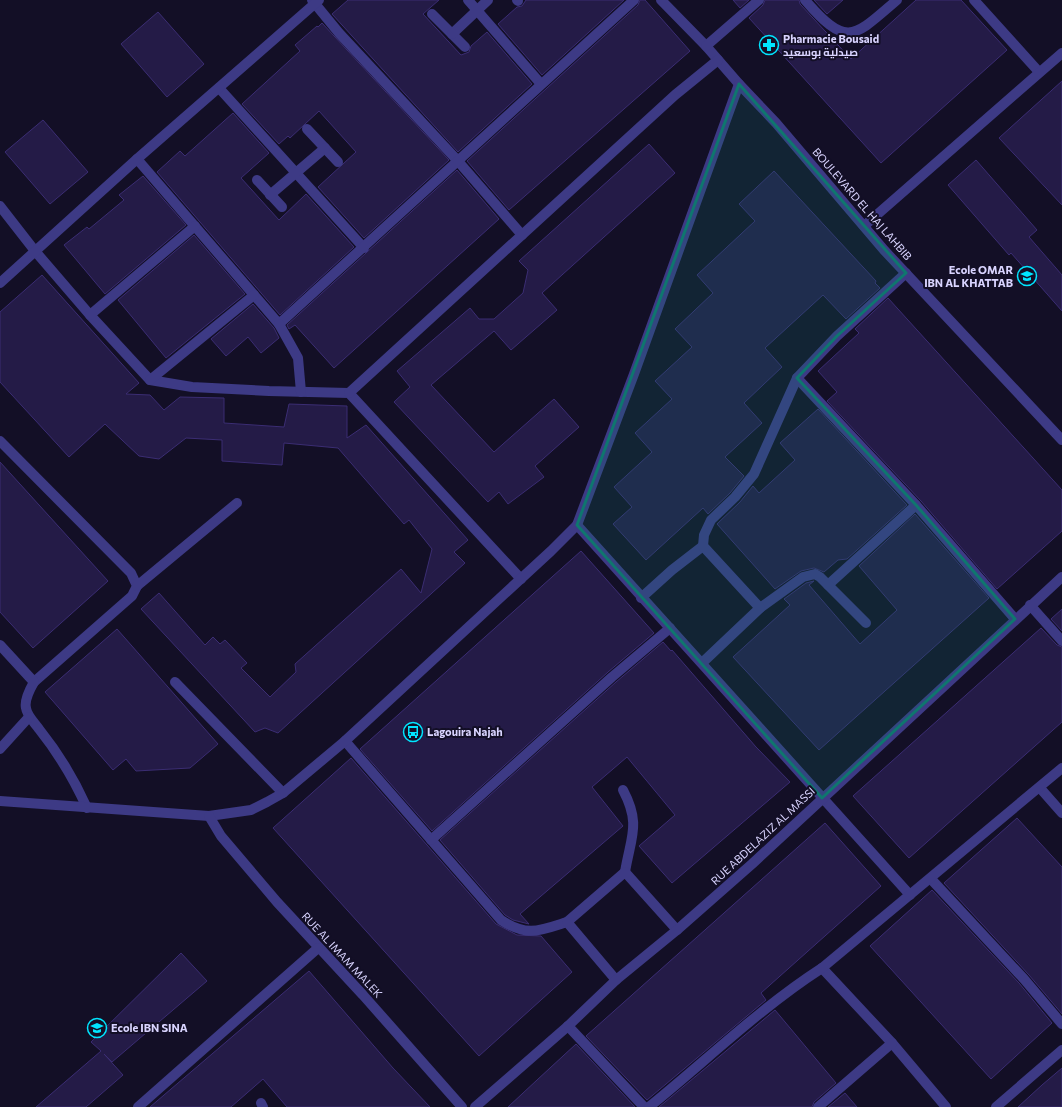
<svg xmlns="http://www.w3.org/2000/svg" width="1062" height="1107" font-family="Commissioner,Cairo,sans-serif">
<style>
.building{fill:#241b47;stroke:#3b2d73}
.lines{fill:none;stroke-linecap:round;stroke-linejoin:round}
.minor{stroke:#3d3a85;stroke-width:10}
.marked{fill:#0f766e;fill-opacity:0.2;stroke:#0f766e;stroke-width:3;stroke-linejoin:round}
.labels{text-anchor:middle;stroke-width:4;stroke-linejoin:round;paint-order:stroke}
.poi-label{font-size:11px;font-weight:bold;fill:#d9d4ff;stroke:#130f26;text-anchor:start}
.street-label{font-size:11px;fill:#d9d4ff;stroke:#130f26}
</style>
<rect width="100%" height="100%" fill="#130f26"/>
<g class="building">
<polygon points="348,0 439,0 423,14 461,55 469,52 471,46 487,32 532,84 458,152 332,14"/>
<polygon points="526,0 624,0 542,75 498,24 517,7 522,6"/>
<polygon points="640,0 645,0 690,51 509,210 467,161 638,5"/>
<polygon points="733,0 749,0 740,8"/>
<polygon points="765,0 799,0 800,4 851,59 916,0 961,0 1007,50 881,163 749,18 763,5"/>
<polygon points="814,0 843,0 827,14"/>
<polygon points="158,12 204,64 167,97 121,44"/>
<polygon points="322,23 449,160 364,238 318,187 356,152 319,111 290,138 288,136 279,144 242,104 300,51 295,45 317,26 318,27"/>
<polygon points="1062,81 1062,205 999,138"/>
<polygon points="233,113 269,153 241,178 279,220 306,194 354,247 280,315 157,172 180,151 185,156"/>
<polygon points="43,120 88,172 50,204 5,152"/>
<polygon points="649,144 675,173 542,293 557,310 511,350 494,331 431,385 494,452 554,399 579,427 535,466 544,477 508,504 499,492 488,502 394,402 410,387 397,371 470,308 479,319 494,319 523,293 528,270 519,261"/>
<polygon points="976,160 1037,230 1029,237 1062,275 1062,311 1011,253 1009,255 948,185"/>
<polygon points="457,170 499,219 334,368 295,325 289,329 287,325"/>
<polygon points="774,171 876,281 875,283 880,288 846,319 823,295 765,348 782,367 744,403 762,423 725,457 744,476 730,493 708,514 703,508 646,560 613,524 632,507 614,487 652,452 635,433 672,399 655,381 692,347 675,329 713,293 697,275 755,221 739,204"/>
<polygon points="143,176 186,225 105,294 64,245 87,227 89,229 124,200 119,195"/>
<polygon points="194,235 245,294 166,358 118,300"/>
<polygon points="42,275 139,383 126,394 150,395 164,410 180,397 224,398 224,423 284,427 289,404 347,406 347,438 366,425 468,540 454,552 465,563 278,733 265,728 255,732 141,609 159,593 205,645 213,637 220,644 225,640 247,663 241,668 270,697 296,672 295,664 401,569 421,593 432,549 409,520 404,524 338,448 284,443 282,465 222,461 222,440 186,438 159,459 139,456 105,424 69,457 0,382 0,312"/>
<polygon points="888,298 1062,490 1062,531 997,589 921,501 827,401 837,392 818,371 859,333 855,329"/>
<polygon points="253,304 274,328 279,338 261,353 248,337 226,356 211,339"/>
<polygon points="818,409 907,505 847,559 838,560 824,572 814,568 801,571 775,589 717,524 740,502 753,486 759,493 795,460 780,443"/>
<polygon points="0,462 108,581 33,648 0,612"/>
<polygon points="915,514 989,598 819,750 733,657 790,605 784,599 806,583 814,581 809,585 860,644 897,610 859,566"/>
<polygon points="581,551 654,633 608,672 432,831 360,749"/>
<polygon points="1062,609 1062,631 1051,619"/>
<polygon points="1041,628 1057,645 1062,647 1062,722 909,858 853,796"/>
<polygon points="117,629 218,744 190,768 136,771 126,759 113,770 45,692"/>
<polygon points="663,642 671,651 672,650 756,747 790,782 672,883 639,846 675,815 627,757 592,787 623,826 520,914 529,924 513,920 505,915 440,840 616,682"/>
<polygon points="351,758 496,924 517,935 541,936 572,972 479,1056 273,828"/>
<polygon points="1017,818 1062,867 1062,1014 1029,975 944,883"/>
<polygon points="825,823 881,886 761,993 766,1000 647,1100 586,1036"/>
<polygon points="932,890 1019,983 1052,1023 991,1079 870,946"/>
<polygon points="181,953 207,981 112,1062 104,1054 123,1075 86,1107 36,1107 101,1051 91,1042"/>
<polygon points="309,971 393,1068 430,1107 287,1107 263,1079 231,1107 150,1107"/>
<polygon points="775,1010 836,1083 814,1102 812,1107 659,1107"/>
<polygon points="576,1044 635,1107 508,1107 537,1080"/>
<polygon points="1062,1068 1062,1107 1018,1107 1042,1085"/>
<polygon points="845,1093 857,1107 828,1107"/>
</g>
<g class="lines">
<g class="minor">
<polyline points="312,0 339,33 457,160 522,235"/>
<polyline points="468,0 541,84"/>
<polyline points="517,0 518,1"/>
<polyline points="661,0 706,46 739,84 776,123 884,250 1062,440"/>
<path d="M805 0C847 49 854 37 897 0"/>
<polyline points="974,0 1039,72"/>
<polyline points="432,14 465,47"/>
<polyline points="452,34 488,0"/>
<polyline points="706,46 759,0"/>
<polyline points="219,88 364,248"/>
<polyline points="307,129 338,162"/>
<polyline points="137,159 279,324 634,0"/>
<polyline points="257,180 282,207"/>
<polyline points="270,195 325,148"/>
<polyline points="0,206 35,251 90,315 150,380 192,387 269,391 349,393 521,579"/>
<polyline points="864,226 1062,53"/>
<polyline points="0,283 137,159 319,0"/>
<polyline points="90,315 195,226"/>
<polyline points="279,324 298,358 301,392"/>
<polyline points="797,378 916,505 1015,619"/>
<polyline points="150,380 254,295"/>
<polyline points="349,393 675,95 718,60"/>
<polyline points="0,441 131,573 137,586 132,596 34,682"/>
<polyline points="577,525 910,895"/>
<polyline points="828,585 916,505"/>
<polyline points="137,586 237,503"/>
<polyline points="641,598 672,570 703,546"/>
<polyline points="1030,605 1062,641"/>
<polyline points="760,608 803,577 815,574 820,577 866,623"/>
<path d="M0 645 34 682C30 689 24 700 26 708 27 716 35 723 39 729 59 754 74 779 87 808"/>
<polyline points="702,663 760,608 703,546 704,535 711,520 735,497 754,474 797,378 837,336 906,273"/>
<polyline points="175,682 283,793"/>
<path d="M345 741 501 920C527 937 539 931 567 922"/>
<polyline points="0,749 29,717"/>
<polyline points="1040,788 1062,813"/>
<path d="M623 790C641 824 631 836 625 872"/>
<polyline points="0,801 209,816 251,810 267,802 283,793 345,741 551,551 577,525 634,374 739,84"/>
<polyline points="209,816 221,836 277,902 363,995 462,1107"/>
<polyline points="431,840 612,677 670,628"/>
<polyline points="931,879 1024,979 1062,1024"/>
<polyline points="822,968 892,1043 946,1107"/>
<polyline points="616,980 567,922 625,872 677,930"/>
<polyline points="568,1026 644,1107"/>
<polyline points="261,1103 263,1107"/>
<polyline points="138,1107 318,948"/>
<polyline points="475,1107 568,1026 616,980 677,930 752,864 1062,577"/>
<path d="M649 1107C707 1060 760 1008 822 968L1062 768"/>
<polyline points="818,1107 892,1043"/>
<polyline points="996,1107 1062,1050"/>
</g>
</g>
<path class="marked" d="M739 84 906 273 837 336 797 378 916 505 1015 619 822 798 577 525Z"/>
<defs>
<g id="pharmacy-ring" transform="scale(1)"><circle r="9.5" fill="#130f26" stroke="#00e5ff" stroke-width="1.5"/><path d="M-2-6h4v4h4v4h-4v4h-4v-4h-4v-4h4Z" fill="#00e5ff"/></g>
<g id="school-ring" transform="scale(1)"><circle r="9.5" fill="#130f26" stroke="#00e5ff" stroke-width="1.5"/><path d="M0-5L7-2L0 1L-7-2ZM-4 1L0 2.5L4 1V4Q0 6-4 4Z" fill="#00e5ff"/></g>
<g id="bus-ring" transform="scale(1)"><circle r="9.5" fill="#130f26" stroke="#00e5ff" stroke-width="1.5"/><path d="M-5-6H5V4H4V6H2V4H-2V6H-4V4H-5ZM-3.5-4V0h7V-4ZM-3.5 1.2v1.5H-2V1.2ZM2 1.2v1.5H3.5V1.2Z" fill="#00e5ff"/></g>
</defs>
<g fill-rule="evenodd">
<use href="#pharmacy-ring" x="769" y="45"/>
<use href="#school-ring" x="1027" y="276"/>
<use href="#bus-ring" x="413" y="732"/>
<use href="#school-ring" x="97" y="1028"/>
</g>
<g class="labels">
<g class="poi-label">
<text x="783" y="43">Pharmacie Bousaid<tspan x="783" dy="13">صيدلية بوسعيد</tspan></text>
<text x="1013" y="274" text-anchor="end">Ecole OMAR<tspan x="1013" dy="13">IBN AL KHATTAB</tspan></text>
<text x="427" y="736">Lagouira Najah</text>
<text x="111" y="1032">Ecole IBN SINA</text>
</g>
<g class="street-label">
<text transform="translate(862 204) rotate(49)" y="4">BOULEVARD EL HAJ LAHBIB</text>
<text transform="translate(763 836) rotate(-43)" y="4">RUE ABDELAZIZ AL MASSI</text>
<text transform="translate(342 955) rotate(47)" y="4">RUE AL IMAM MALEK</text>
</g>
</g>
</svg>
